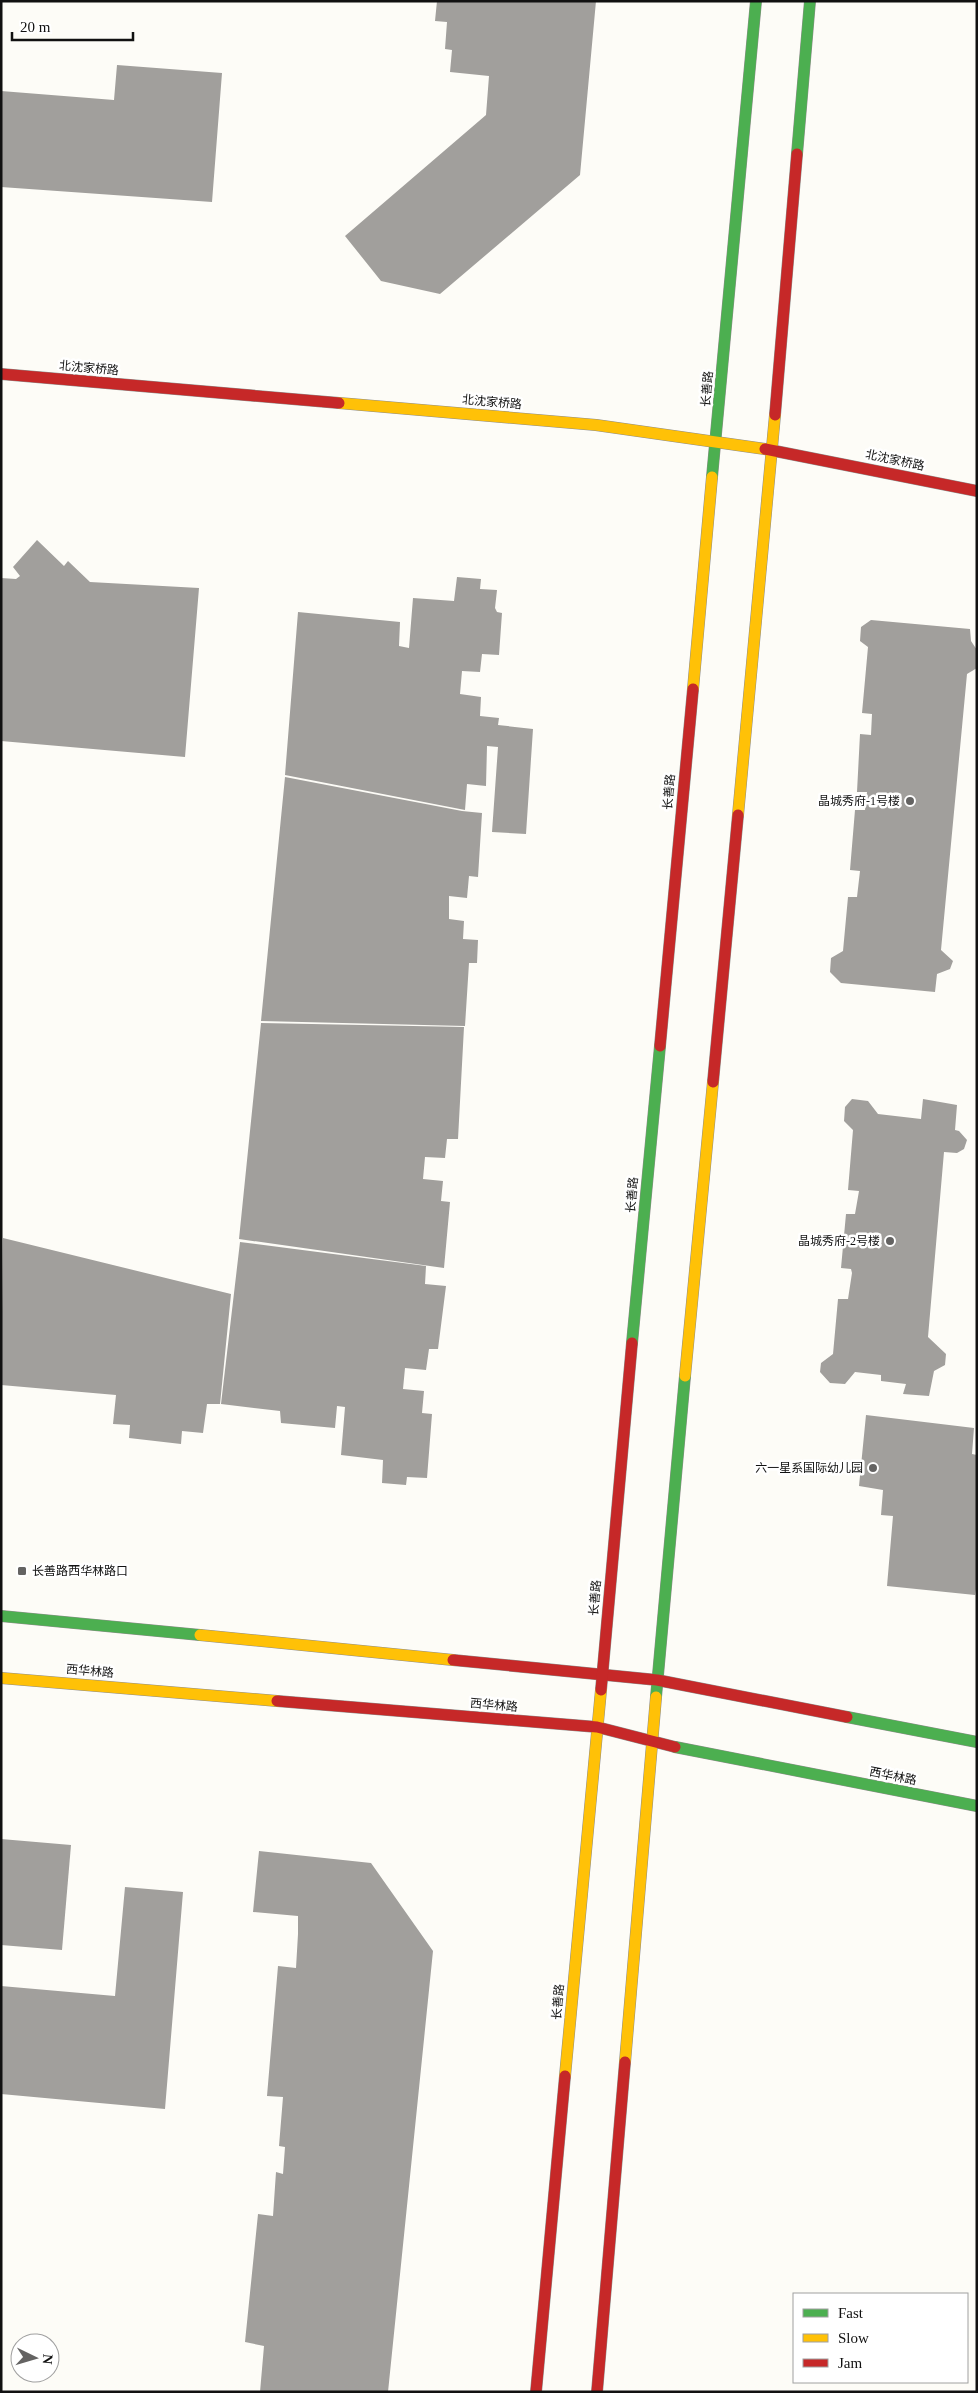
<svg xmlns="http://www.w3.org/2000/svg" width="978" height="2393" font-family="'Times New Roman','Noto Sans SC',serif">
<style>
.building{fill:#a19f9c}
.lines{fill:none;stroke-linecap:round;stroke-linejoin:round}
.fast-casing{stroke:#8e8d8b;stroke-width:12}
.slow-casing{stroke:#8e8d8b;stroke-width:12}
.jam-casing{stroke:#8e8d8b;stroke-width:12}
.fast{stroke:#4caf50;stroke-width:11}
.slow{stroke:#ffc107;stroke-width:11}
.jam{stroke:#c62828;stroke-width:11}
.poi-dot{fill:#646362;stroke:#fff;stroke-width:2}
.labels{text-anchor:middle;stroke-width:5;stroke-linejoin:round;paint-order:stroke}
.street-label{font-size:12px;fill:#111;stroke:#fff}
.poi-label{font-size:12px;fill:#111;stroke:#fff;text-anchor:end}
</style>
<rect width="100%" height="100%" fill="#fdfcf7"/>
<g class="building">
<polygon points="437,1 596,1 580,175 440,294 381,281 345,236 486,115 489,76 450,72 452,50 445,49 447,22 435,21"/>
<polygon points="117,65 222,73 212,202 1,187 1,91 114,100"/>
<polygon points="37,540 64,566 68,561 90,582 199,588 185,757 1,741 1,578 16,579 20,576 13,567"/>
<polygon points="457,577 481,579 480,589 497,590 495,608 497,612 502,613 499,655 482,654 480,672 462,671 460,694 481,697 480,716 499,718 498,725 533,729 526,834 492,832 498,747 487,746 486,786 467,784 465,810 285,775 298,612 400,622 399,646 409,648 413,598 454,601"/>
<polygon points="871,620 970,629 971,641 977,650 977,668 967,674 941,950 953,961 950,969 937,974 935,992 841,983 830,972 831,958 843,951 848,897 857,897 860,871 850,870 855,810 865,810 867,792 857,792 860,734 871,735 872,714 862,713 868,647 860,641 861,627"/>
<polygon points="285,777 462,811 482,813 478,877 469,876 467,898 449,896 449,919 464,921 463,939 478,940 477,963 469,963 465,1026 261,1021"/>
<polygon points="261,1023 464,1027 458,1139 447,1139 445,1158 425,1157 423,1179 443,1181 441,1201 450,1202 444,1268 239,1239"/>
<polygon points="852,1099 868,1101 878,1114 921,1119 923,1099 957,1105 955,1130 959,1131 967,1140 964,1149 957,1153 944,1152 928,1337 946,1354 945,1365 934,1371 929,1396 903,1394 906,1384 881,1381 881,1375 855,1372 845,1384 830,1383 820,1372 821,1363 833,1354 838,1299 848,1299 852,1273 851,1269 841,1268 846,1214 855,1214 859,1191 848,1190 853,1130 844,1121 845,1107"/>
<polygon points="3,1238 231,1294 220,1404 207,1404 203,1433 182,1431 181,1444 129,1438 130,1425 113,1424 116,1395 1,1385"/>
<polygon points="240,1242 426,1266 425,1284 446,1286 438,1349 429,1349 426,1370 405,1368 403,1389 424,1391 422,1413 432,1414 427,1478 407,1477 406,1485 382,1483 383,1460 341,1455 345,1407 337,1406 335,1428 281,1423 280,1411 221,1404"/>
<polygon points="866,1415 974,1428 972,1454 977,1455 977,1583 975,1595 887,1586 893,1516 881,1515 883,1490 859,1486"/>
<polygon points="1,1839 71,1845 62,1950 1,1945"/>
<polygon points="259,1851 371,1863 433,1951 388,2392 260,2392 264,2346 245,2342 258,2214 273,2216 276,2172 283,2174 285,2147 279,2146 283,2097 267,2096 278,1966 296,1968 298,1934 298,1916 253,1912"/>
<polygon points="125,1887 183,1892 165,2109 1,2094 1,1986 115,1996"/>
</g>
<g class="lines">
<g class="fast-casing">
<g id="fast">
<polyline points="797,154 810,1"/>
<polyline points="712,477 756,1"/>
<polyline points="632,1343 660,1046"/>
<polyline points="1,1616 200,1635"/>
<polyline points="656,1697 685,1376"/>
<polyline points="847,1717 977,1742"/>
<polyline points="675,1747 977,1806"/>
</g>
</g>
<g class="slow-casing">
<g id="slow">
<polyline points="339,403 596,425 765,449"/>
<polyline points="693,689 712,477"/>
<polyline points="738,815 775,415"/>
<polyline points="685,1376 713,1082"/>
<polyline points="200,1635 453,1660"/>
<polyline points="1,1678 277,1701"/>
<polyline points="625,2062 656,1697"/>
<polyline points="565,2076 601,1690"/>
</g>
</g>
<g class="jam-casing">
<g id="jam">
<polyline points="1,374 339,403"/>
<polyline points="775,415 797,154"/>
<polyline points="765,449 977,491"/>
<polyline points="660,1046 693,689"/>
<polyline points="713,1082 738,815"/>
<polyline points="453,1660 657,1680 847,1717"/>
<polyline points="601,1690 632,1343"/>
<polyline points="277,1701 597,1727 675,1747"/>
<polyline points="536,2392 565,2076"/>
<polyline points="597,2392 625,2062"/>
</g>
</g>
<use href="#fast" class="fast"/>
<use href="#slow" class="slow"/>
<use href="#jam" class="jam"/>
</g>
<g class="poi-dot">
<circle cx="910" cy="801" r="5"/>
<circle cx="890" cy="1241" r="5"/>
<circle cx="873" cy="1468" r="5"/>
<rect x="17" y="1566" width="10" height="10" rx="2.5"/>
</g>
<g class="labels">
<g class="street-label">
<text transform="translate(89 368) rotate(5)" y="4">北沈家桥路</text>
<text transform="translate(707 389) rotate(-85)" y="4">长善路</text>
<text transform="translate(492 402) rotate(5)" y="4">北沈家桥路</text>
<text transform="translate(895 460) rotate(12)" y="4">北沈家桥路</text>
<text transform="translate(669 792) rotate(-85)" y="4">长善路</text>
<text transform="translate(632 1195) rotate(-85)" y="4">长善路</text>
<text transform="translate(595 1598) rotate(-85)" y="4">长善路</text>
<text transform="translate(90 1671) rotate(5)" y="4">西华林路</text>
<text transform="translate(494 1705) rotate(5)" y="4">西华林路</text>
<text transform="translate(893 1776) rotate(11)" y="4">西华林路</text>
<text transform="translate(558 2002) rotate(-85)" y="4">长善路</text>
</g>
<g class="poi-label">
<text x="900" y="805">晶城秀府-1号楼</text>
<text x="880" y="1245">晶城秀府-2号楼</text>
<text x="863" y="1472">六一星系国际幼儿园</text>
<text x="32" y="1575" text-anchor="start">长善路西华林路口</text>
</g>
</g>
<rect width="978" height="2393" fill="none" stroke="#111111" stroke-width="5"/>
<rect x="793" y="2293" width="175" height="90" fill="#ffffff" stroke="#a0a0a0"/>
<rect x="803" y="2309" width="25" height="8" fill="#4caf50" stroke="#a0a0a0"/>
<text x="838" y="2318" font-size="15" fill="#111111">Fast</text>
<rect x="803" y="2334" width="25" height="8" fill="#ffc107" stroke="#a0a0a0"/>
<text x="838" y="2343" font-size="15" fill="#111111">Slow</text>
<rect x="803" y="2359" width="25" height="8" fill="#c62828" stroke="#a0a0a0"/>
<text x="838" y="2368" font-size="15" fill="#111111">Jam</text>
<g transform="translate(35 2358) rotate(95)"><circle r="24" fill="#ffffff" stroke="#a0a0a0"/>
<path d="M0-4L9 19L0 12L-9 19Z" fill="#646362"/>
<text y="-8" font-size="14" font-weight="bold" text-anchor="middle" fill="#111111">N</text>
</g>
<path d="M12 32v8h121v-8" fill="none" stroke="#111111" stroke-width="2.5"/>
<text x="20" y="32" font-size="15" fill="#111111" stroke="#ffffff" stroke-width="4" paint-order="stroke">20 m</text>
</svg>
